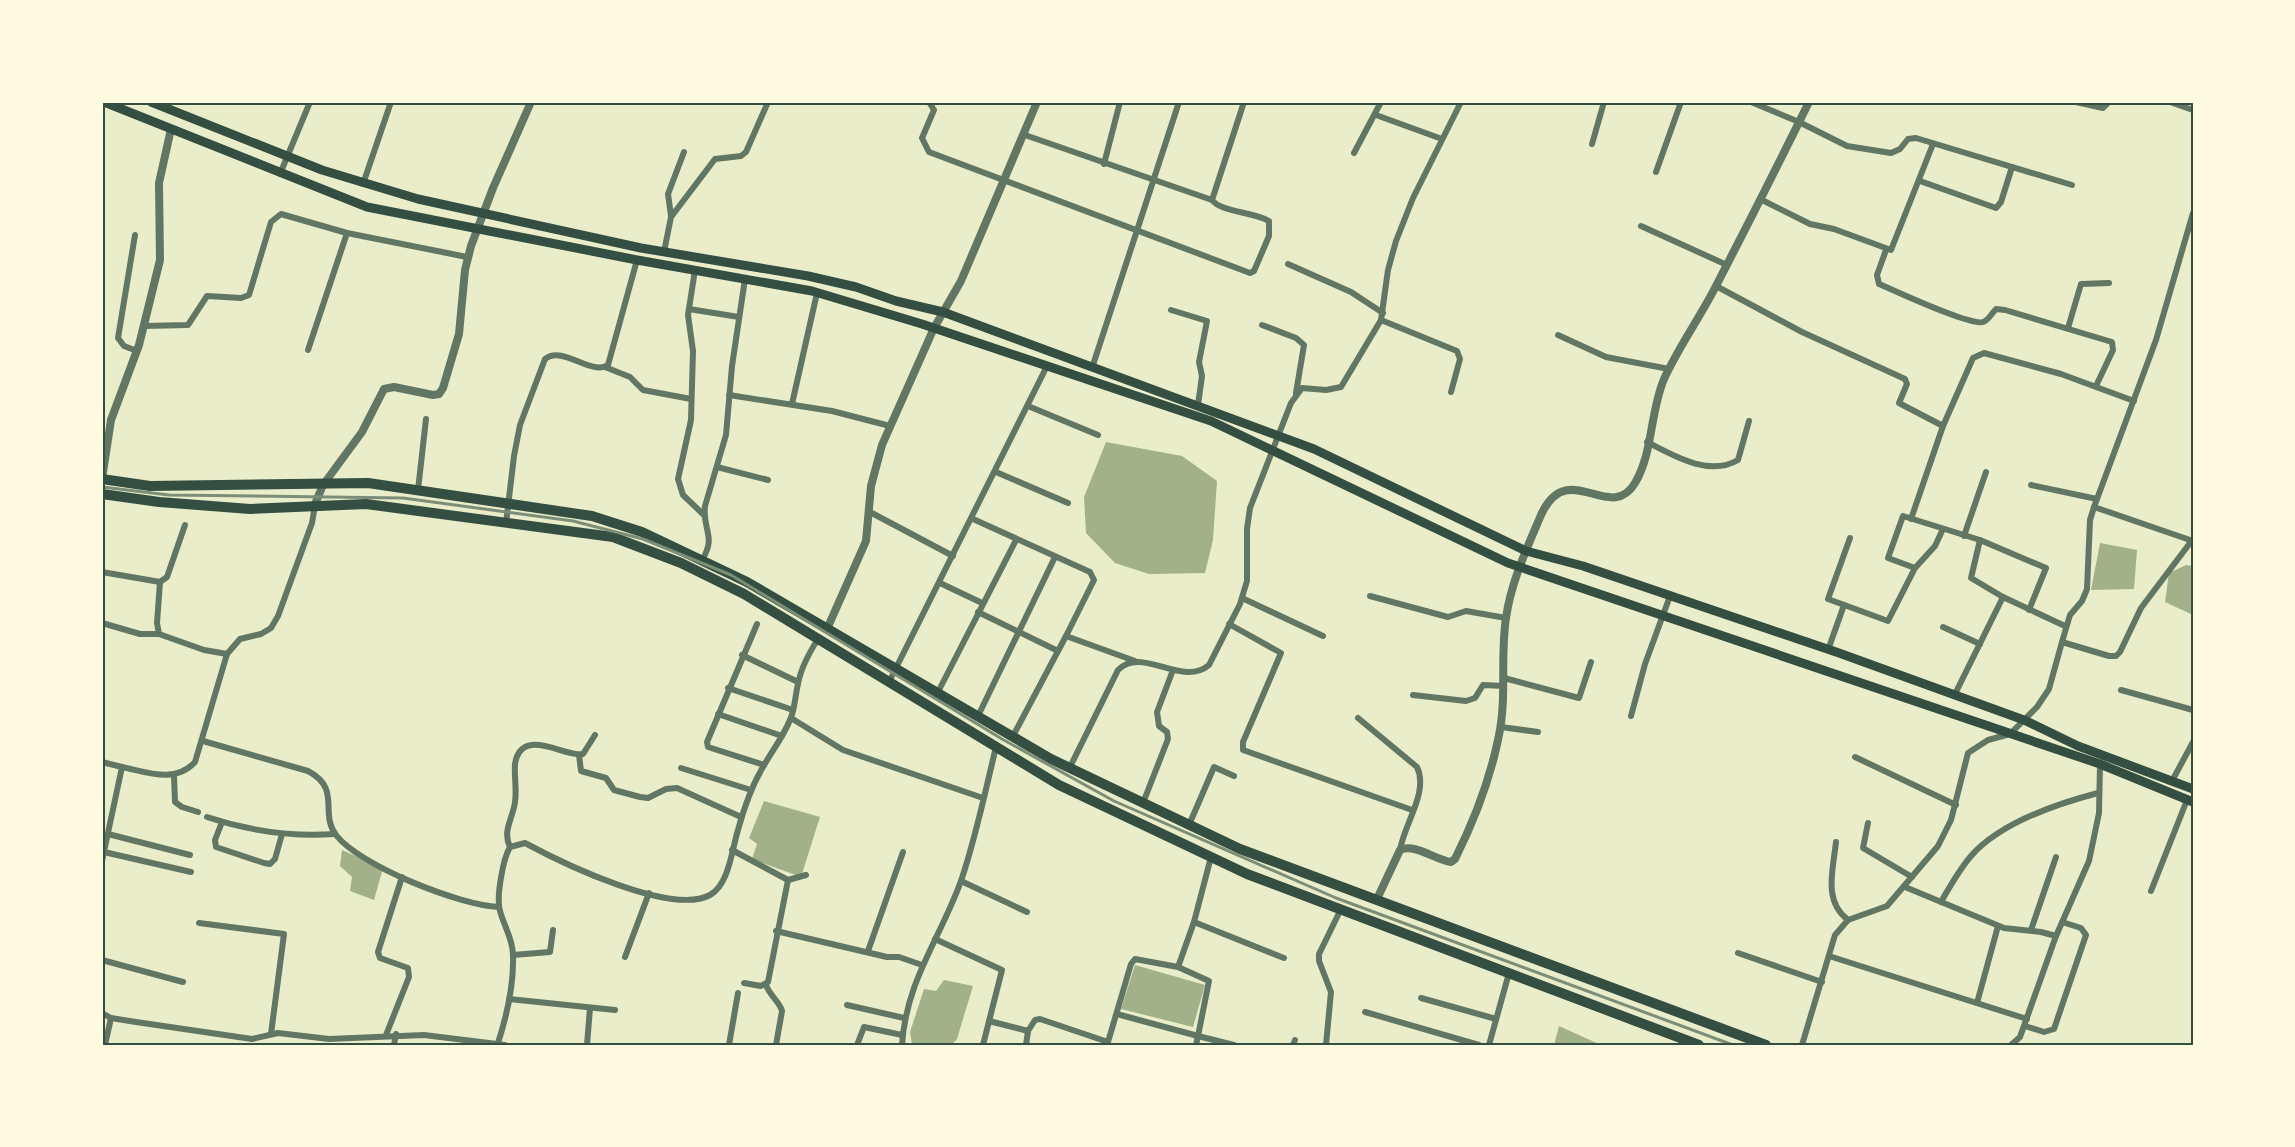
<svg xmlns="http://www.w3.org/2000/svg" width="2295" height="1147" font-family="Inter,sans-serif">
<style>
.water{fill:#a3b18a}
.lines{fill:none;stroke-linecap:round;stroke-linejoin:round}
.minor{stroke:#617663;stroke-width:6}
.tertiary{stroke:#617663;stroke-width:8}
.secondary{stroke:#344e41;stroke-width:9}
.trunk{stroke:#344e41;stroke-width:10}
.rail{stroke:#7c8e77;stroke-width:3}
.neatline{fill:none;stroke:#344e41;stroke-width:2}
</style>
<rect width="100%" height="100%" fill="#e9edc9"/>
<g class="water">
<polygon points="1106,442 1182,456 1217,481 1213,540 1205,573 1149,574 1115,563 1086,533 1084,497"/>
<polygon points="2100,543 2137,550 2134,589 2091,590"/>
<polygon points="2186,565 2193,566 2193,615 2165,602 2169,573"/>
<polygon points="764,801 820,817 801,877 752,859 757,844 749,838"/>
<polygon points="342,850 383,868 374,900 350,891 352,877 340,866"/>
<polygon points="1135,965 1205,985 1193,1027 1121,1009"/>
<polygon points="944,980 973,986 957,1039 951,1045 912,1045 910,1032 924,989 936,991"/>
<polygon points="1559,1026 1601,1045 1554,1045"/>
</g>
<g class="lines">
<g class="minor">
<path d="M929 102 934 110 922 138 929 152 1250 273 1254 271 1269 236V221C1254 212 1221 212 1212 200L1244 102"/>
<polyline points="1751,102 1799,122 1847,146 1891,153 1900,149 1908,139 1916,138 2072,185"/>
<polyline points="2076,102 2103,108 2109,102"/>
<polyline points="2170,102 2193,110"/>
<polyline points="1376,115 1442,139"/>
<polyline points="1025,135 1212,200"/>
<polyline points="1592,144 1604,102"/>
<polyline points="1354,153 1381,102"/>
<polyline points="1104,164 1120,102"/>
<polyline points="1656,172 1681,102"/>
<polyline points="280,174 310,102"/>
<polyline points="1920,181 1996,208 2001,202 2012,167"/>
<polyline points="363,184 391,102"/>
<polyline points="1760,199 1810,224 1834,229 1891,250 1933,144"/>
<polyline points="2193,213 2156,340 2094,507 2193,541"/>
<polyline points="671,216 668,194 684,152"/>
<polyline points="1641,226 1727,265"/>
<polyline points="135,235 118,338 124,346 137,351"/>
<path d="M1886 250 1877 275 1879 284C1895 291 1970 326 1983 322 1988 321 1992 313 1996 309L2005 310 2112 342 2113 350 2096 386"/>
<polyline points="664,252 671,217 715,159 741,156 746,152 768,102"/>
<polyline points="1288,264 1351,292 1383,313"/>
<polyline points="695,270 688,315 693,351 691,420 678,479 683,495 704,515"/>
<polyline points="1716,286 1802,332 1905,379 1907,384 1899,403 1943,426 1973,358 1984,353 2061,374 2134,401"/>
<polyline points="689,309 739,317"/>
<polyline points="1171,310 1207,321 1199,362 1202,376 1198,405"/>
<polyline points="1381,320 1457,351 1460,359 1451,392"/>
<polyline points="1262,325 1296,338 1304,345 1296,393"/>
<polyline points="144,326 188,325 207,296 241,298 249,295 271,222 281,214 347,233 467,257"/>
<polyline points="2068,328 2081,284 2109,283"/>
<polyline points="1558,335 1606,357 1669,369"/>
<polyline points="308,350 347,233"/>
<polyline points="605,367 630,377 643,390 691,399"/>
<polyline points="1092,368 1179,102"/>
<polyline points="729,395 832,411 890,426"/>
<polyline points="792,404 817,293"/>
<polyline points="1028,406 1098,435"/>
<path d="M1647 442C1674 456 1709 477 1738 460L1749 421"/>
<polyline points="717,467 768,480"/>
<polyline points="996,472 1068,503"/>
<polyline points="2031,485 2097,499"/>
<polyline points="418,490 426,419"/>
<polyline points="868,511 953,556"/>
<polyline points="973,519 1090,572 1094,580 1066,636 1135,661"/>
<polyline points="1911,519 1943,426"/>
<path d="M506 523 514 456 520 425 545 359C563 345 591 376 608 365L637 260"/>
<polyline points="1964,536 1986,472"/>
<polyline points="1850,538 1828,599 1888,621 1915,568 1888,558 1903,516 1980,540 1971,578 2003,597"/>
<polyline points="1980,540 2046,568 2029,610"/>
<path d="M702 560C717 536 702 530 705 506L726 435 732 366 745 279"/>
<polyline points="1915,568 1935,546 1943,529"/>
<polyline points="102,572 160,582 167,577 185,525"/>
<polyline points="160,582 157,623 159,634 204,650 227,654"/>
<polyline points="940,583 982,603"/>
<polyline points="1370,596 1448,617 1466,611 1506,618"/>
<polyline points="1242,598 1323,636"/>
<polyline points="978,612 1058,651"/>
<polyline points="102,623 140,634 159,634"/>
<polyline points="757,624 707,742 708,747 764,765"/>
<polyline points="1229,624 1281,653 1243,742 1243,750 1412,810"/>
<polyline points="1943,627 1980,644"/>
<polyline points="2062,642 2070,615 2082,601 2087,589 2090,520 2094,507"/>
<polyline points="1828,650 1844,605"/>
<polyline points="742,655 798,682"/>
<polyline points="1504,678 1579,698 1591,662"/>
<polyline points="889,682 1047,366"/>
<polyline points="728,688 793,710"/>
<polyline points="2121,690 2193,710"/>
<polyline points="938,692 1016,540"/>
<polyline points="1413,695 1466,701 1475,698 1483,685 1504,686"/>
<polyline points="1954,696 2003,597 2065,626"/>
<polyline points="718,714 782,736"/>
<polyline points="978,716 1055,557"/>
<polyline points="1631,716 1645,664 1670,596"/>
<polyline points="791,718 843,750 983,798"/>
<path d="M1358 718 1417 767C1429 792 1404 824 1400 850"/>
<polyline points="1501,727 1538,732"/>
<polyline points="1013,736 1066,636"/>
<path d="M203 741 308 771C342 789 319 813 336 835 360 866 459 905 499 907"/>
<polyline points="579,755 581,771 606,778 614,790 640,797 648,798 666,789 677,788 741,817"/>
<polyline points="1855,757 1956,805"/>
<polyline points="102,762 122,767"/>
<path d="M1070 767 1118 670C1142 645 1182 688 1209 665L1240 604 1247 581V529L1250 508 1291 403 1302 388 1326 390 1341 387 1381 320 1388 270 1396 241 1413 198 1461 102"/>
<polyline points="681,768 751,790"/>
<polyline points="174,776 175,802 182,807 198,812"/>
<polyline points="2172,781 2193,742"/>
<polyline points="1143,803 1168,739 1167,732 1159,726 1157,712 1173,670"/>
<path d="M207 817C249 831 290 837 335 834"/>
<polyline points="222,822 215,840 216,847 264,863 270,864 275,859 282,834"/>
<polyline points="1868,823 1863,848 1912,877"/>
<polyline points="1189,825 1214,767 1234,776"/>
<polyline points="108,834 190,855"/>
<path d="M1836 842C1833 870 1823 901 1848 920"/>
<path d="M510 847C502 831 513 818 515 802 517 789 514 777 515 764 521 725 566 758 583 754L595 735"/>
<polyline points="732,850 788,880 806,875"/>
<polyline points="104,852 191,872"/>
<path d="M102 861 122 767C147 772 175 784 195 762L227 654 240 639 261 634 271 628 278 616 312 523 315 505"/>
<polyline points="961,881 1027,912"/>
<polyline points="1905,887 2004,928 2041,932 2056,936"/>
<polyline points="2151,891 2187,800"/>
<path d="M1941 902C1950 886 1959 870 1971 856 2000 823 2056 804 2098 793"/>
<polyline points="1194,922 1284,958"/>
<polyline points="199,923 284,934 271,1034"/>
<polyline points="2031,930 2056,857"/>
<polyline points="776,931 887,957 899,957 922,965"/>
<polyline points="935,939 1002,970 983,1045"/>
<polyline points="868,951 903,852"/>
<polyline points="1738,953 1822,982"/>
<polyline points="513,955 550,952 553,930"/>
<polyline points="1829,956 2027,1019"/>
<polyline points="625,957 649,893"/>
<polyline points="102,960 183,982"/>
<polyline points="744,983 761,986 768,982 788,880"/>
<path d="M766 985C770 996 780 1002 782 1011L776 1045"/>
<polyline points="1421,998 1496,1019"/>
<polyline points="509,999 615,1010"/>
<polyline points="1977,1003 1998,926"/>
<polyline points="847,1005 904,1018"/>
<polyline points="1365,1012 1479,1045"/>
<polyline points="102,1013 111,1018 136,1022 252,1039 278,1033 329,1039 424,1035 505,1045"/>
<polyline points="1117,1014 1198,1036 1209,981 1178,967"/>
<polyline points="989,1021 1028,1031 1035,1020 1040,1019 1108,1042 1131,964 1135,959 1178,967 1194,922 1211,857"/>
<polyline points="2025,1026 2044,1032 2054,1029 2086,935 2081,928 2062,922"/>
<polyline points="386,1035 409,977 408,968 380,958 378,952 402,877"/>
<path d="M498 1043C507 1015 514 985 513 955 513 939 504 926 500 911 496 897 503 859 510 847L525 843C562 863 671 916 710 895 729 885 732 849 738 830 744 808 751 787 763 767 772 751 783 737 790 720 795 709 795 696 798 684 801 667 809 653 818 639"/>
<polyline points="105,1045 111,1018"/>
<polyline points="394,1045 396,1034"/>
<polyline points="587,1045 590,1008"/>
<polyline points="729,1045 738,993"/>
<polyline points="857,1045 864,1027 902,1035"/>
<path d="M902 1045C906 981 940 939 961 881 976 837 985 792 996 747"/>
<polyline points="1026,1045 1028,1031"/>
<polyline points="1196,1045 1198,1036 1234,1045"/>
<polyline points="1293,1045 1295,1040"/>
<polyline points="1326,1045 1331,992 1319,961 1319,954 1341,909"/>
<polyline points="1489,1045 1509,973"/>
<polyline points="1802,1045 1835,935 1848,920 1887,906 1938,846 1951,820 1968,753 1988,740 2010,734 2037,707 2049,689 2062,642 2109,656 2116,656 2120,652 2141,608 2193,539"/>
<polyline points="2011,1045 2020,1037 2056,936 2089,861 2099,813 2100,764"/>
</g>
<g class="tertiary">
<polyline points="102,479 111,420 139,345 160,260 159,183 171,129"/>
<polyline points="315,504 323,485 362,432 384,389 394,387 433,395 439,394 443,388 459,334 465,270 471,246 493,188 531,102"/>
<polyline points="827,629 866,541 871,486 882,445 934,328 961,281 1037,102"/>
<path d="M1377 899 1400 850C1415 843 1435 860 1451 862L1455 859C1474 821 1491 776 1499 735 1507 696 1500 657 1506 618 1511 582 1527 548 1541 515 1568 456 1610 525 1635 483 1653 453 1650 412 1664 379 1679 346 1701 316 1717 284 1748 224 1779 163 1809 102"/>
</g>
<g class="secondary">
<polyline points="104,102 367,207 637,260 812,291 922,324 1211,421 1508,563 2100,764 2193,802"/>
<polyline points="151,102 322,170 418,199 641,248 808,276 856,287 896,301 943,312 1314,449 1526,551 1583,566 1839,653 2024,720 2078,746 2193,789"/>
</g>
<g class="trunk">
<polyline points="102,479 150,486 368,483 592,516 642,532 747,582 1051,759 1240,849 1766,1045"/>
<polyline points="102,494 159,502 250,509 366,504 613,537 681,563 744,594 1059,785 1247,874 1699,1045"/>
</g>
<polyline class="rail" points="102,487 169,495 403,498 573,521 643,539 731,575 1002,739 1114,801 1336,898 1733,1045"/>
</g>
<rect width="2295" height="1147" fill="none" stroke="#fefae0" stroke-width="207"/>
<rect x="104" y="104" width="2088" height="940" class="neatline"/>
</svg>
